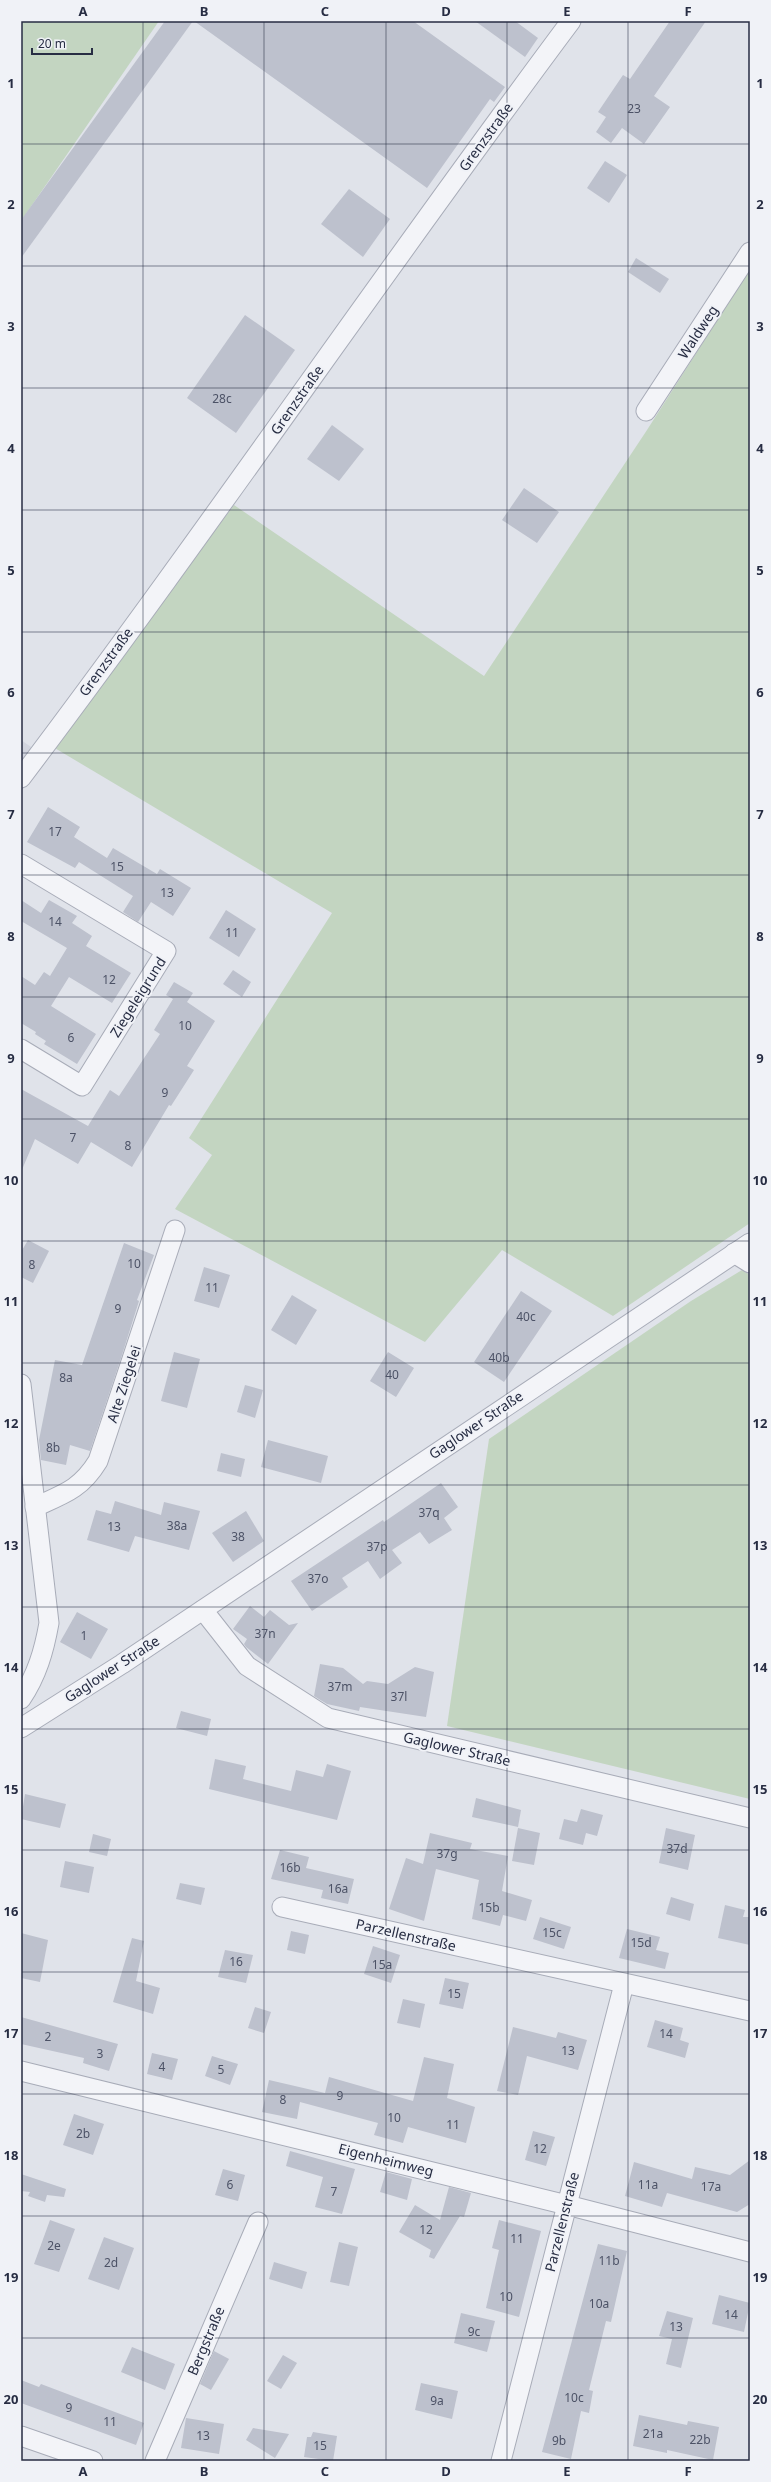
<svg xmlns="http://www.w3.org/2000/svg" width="771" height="2482" font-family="'Noto Sans',sans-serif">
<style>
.built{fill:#d2d5df}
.green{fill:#c3d5c1}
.building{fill:#bdc1cd}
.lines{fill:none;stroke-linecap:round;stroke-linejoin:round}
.minor-casing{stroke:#a8acb8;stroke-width:21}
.minor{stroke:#f3f4f8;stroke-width:19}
.grid{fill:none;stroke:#272d43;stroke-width:1;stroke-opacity:0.55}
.labels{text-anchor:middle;stroke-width:4;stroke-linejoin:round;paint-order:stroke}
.number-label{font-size:12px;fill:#4c5266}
.street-label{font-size:14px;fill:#272d43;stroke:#f0f2f7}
.neatline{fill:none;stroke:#272d43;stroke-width:1.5}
.grid-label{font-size:13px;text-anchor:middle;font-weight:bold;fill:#272d43}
</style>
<rect width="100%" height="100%" fill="#e0e3ea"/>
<polygon class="built" points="21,740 34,749 21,767"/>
<g class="green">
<polygon points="21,21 159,21 21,221"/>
<polygon points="750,269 750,1223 613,1316 502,1250 425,1342 175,1209 212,1155 189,1138 332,913 53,747 234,505 484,676 647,430"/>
<polygon points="742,1270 750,1275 750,1799 447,1726 489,1439 691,1301"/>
</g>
<g class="building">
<polygon points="165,21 193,21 21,258 21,220"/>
<polygon points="194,21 413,21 505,87 494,102 490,99 427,188"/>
<polygon points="475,21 515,21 538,38 525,57"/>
<polygon points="670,21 706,21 654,96 670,107 644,144 622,128 611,143 596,132 606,117 598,112 623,75 630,79"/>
<polygon points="605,161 627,175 609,203 587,188"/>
<polygon points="349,189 390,219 363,257 321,224"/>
<polygon points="636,258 669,279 660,293 628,272"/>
<polygon points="245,315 295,350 236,433 187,398"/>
<polygon points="332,425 364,449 339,481 307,459"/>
<polygon points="524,488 559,512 537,543 502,520"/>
<polygon points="48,807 80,827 74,837 107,858 113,848 157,874 160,869 191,888 173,916 151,902 138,922 123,912 133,896 79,862 75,868 27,842"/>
<polygon points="21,900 41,913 49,900 77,916 72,923 92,936 86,946 131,973 112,1003 69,977 51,1006 96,1034 77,1064 44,1044 46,1041 35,1034 36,1032 21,1023 21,976 35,985 44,972 50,976 67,948 21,921"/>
<polygon points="226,910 256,929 239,957 209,938"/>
<polygon points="233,970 251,982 242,997 223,984"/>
<polygon points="174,982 193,993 187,1002 215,1021 187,1066 194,1070 171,1106 169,1105 132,1167 91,1142 78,1164 35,1139 21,1172 21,1089 88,1126 110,1090 119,1096 160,1034 154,1030 173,999 166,995"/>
<polygon points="28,1240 49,1251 33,1283 21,1277 21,1252"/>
<polygon points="124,1243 154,1255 137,1300 139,1301 122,1355 90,1451 70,1445 66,1465 41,1460 39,1440 55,1360 82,1365"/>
<polygon points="204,1267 230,1275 219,1308 194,1301"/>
<polygon points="521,1291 552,1311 504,1382 474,1362"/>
<polygon points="292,1295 317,1310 296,1345 271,1330"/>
<polygon points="174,1352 200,1359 187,1408 161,1401"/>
<polygon points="388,1352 414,1368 396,1397 370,1381"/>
<polygon points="245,1385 263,1390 255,1418 237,1412"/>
<polygon points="268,1440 328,1456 321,1483 261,1467"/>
<polygon points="221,1453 245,1459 241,1477 217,1471"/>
<polygon points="441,1483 458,1507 444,1518 452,1530 429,1544 420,1532 392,1550 402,1563 380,1579 368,1561 342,1578 348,1587 312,1611 291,1581 383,1520 384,1522"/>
<polygon points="115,1501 161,1515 164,1502 200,1511 189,1550 135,1536 129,1552 87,1540 96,1510 111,1514"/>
<polygon points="246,1511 264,1541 233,1562 212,1533"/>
<polygon points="250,1606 264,1617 270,1610 289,1625 298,1623 268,1664 246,1647 244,1644 247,1639 233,1629"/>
<polygon points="77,1612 108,1629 91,1659 60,1642"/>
<polygon points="320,1664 343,1668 363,1684 367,1681 388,1684 415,1667 434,1672 426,1717 360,1707 359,1711 327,1704 314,1696"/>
<polygon points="181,1711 211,1719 207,1736 176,1728"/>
<polygon points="215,1759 246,1766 243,1779 291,1791 296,1770 323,1777 327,1764 351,1771 337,1820 209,1789"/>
<polygon points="25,1794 66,1804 60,1828 21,1819"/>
<polygon points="476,1798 521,1810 518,1827 472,1817"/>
<polygon points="581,1809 603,1815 597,1836 586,1833 583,1845 559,1839 564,1819 577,1822"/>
<polygon points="518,1828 540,1833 534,1865 512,1861"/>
<polygon points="666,1828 695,1835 688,1870 659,1863"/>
<polygon points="430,1833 472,1843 470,1849 508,1856 502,1891 532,1900 526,1921 503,1915 500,1926 472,1919 479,1880 436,1869 424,1921 389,1909 406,1858 423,1864"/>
<polygon points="93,1834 111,1839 107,1856 89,1852"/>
<polygon points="280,1850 309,1857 306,1868 354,1879 348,1904 321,1898 323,1890 271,1879"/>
<polygon points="65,1861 94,1867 89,1893 60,1887"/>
<polygon points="180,1883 205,1888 201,1905 176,1899"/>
<polygon points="671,1897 694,1904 690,1921 666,1914"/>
<polygon points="725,1905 745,1910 743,1917 750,1917 750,1945 718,1938"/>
<polygon points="540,1917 571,1927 564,1949 533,1939"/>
<polygon points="627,1929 660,1937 656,1950 669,1953 665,1969 619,1958"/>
<polygon points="291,1931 309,1935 305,1954 287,1950"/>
<polygon points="21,1933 48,1940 40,1982 21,1978"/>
<polygon points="132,1938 144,1941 136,1981 160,1988 153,2014 113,2002"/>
<polygon points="373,1946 400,1955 391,1983 364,1974"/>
<polygon points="225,1950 253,1955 246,1983 218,1977"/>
<polygon points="445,1978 469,1983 463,2009 439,2004"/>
<polygon points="403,1999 425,2004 420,2028 397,2023"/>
<polygon points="255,2007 271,2012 264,2033 248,2028"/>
<polygon points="21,2017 118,2044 109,2071 83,2063 84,2058 21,2044"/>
<polygon points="655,2020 683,2028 680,2040 689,2043 685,2058 647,2047"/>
<polygon points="513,2027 556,2038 558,2032 587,2040 578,2070 527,2056 518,2095 497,2091"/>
<polygon points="152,2053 178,2059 172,2080 147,2074"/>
<polygon points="212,2056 238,2064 230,2085 205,2076"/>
<polygon points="424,2057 454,2064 447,2098 475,2107 466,2143 408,2127 403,2143 374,2135 378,2123 300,2102 297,2119 262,2112 269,2080 325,2093 329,2077 413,2101"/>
<polygon points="74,2114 104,2124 93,2155 63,2145"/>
<polygon points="533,2131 555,2137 546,2166 525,2160"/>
<polygon points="290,2151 355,2169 342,2214 315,2207 323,2177 286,2166"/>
<polygon points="750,2160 750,2204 737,2212 667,2193 662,2207 625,2196 634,2162 692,2179 695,2167 730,2175"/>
<polygon points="223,2169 245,2175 238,2201 215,2195"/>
<polygon points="386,2172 412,2179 407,2200 380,2192"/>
<polygon points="21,2174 66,2189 64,2197 47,2195 45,2202 28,2196 30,2192 21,2191"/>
<polygon points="449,2187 471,2193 464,2217 460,2216 434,2259 429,2257 431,2250 399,2232 415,2205 440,2220"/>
<polygon points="50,2220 75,2229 59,2272 34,2264"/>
<polygon points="499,2220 541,2231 519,2317 486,2308 499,2250 492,2248"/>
<polygon points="104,2237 134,2248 119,2290 88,2279"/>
<polygon points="339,2242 358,2247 349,2286 330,2282"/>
<polygon points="598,2244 627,2251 611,2322 606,2321 589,2390 593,2391 589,2413 581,2411 571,2459 542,2452"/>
<polygon points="274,2262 307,2272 302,2289 269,2279"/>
<polygon points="719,2295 750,2303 744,2332 712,2324"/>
<polygon points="667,2311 693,2318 681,2368 666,2364 672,2339 659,2336"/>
<polygon points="461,2313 495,2321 487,2352 454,2343"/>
<polygon points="132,2347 175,2364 165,2390 121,2372"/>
<polygon points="214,2351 229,2359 211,2390 200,2384"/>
<polygon points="283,2355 297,2363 281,2389 267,2381"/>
<polygon points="21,2380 39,2387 41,2384 144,2423 136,2445 21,2403"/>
<polygon points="421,2383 458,2391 452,2419 415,2410"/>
<polygon points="639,2415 687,2425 688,2421 719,2427 713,2460 667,2450 667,2453 633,2446"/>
<polygon points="186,2418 224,2424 219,2454 181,2448"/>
<polygon points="253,2428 289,2434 275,2458 246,2440"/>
<polygon points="313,2432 337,2436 333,2461 304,2457 307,2437 311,2437"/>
</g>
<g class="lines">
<g class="minor-casing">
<g id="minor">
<polyline points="646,411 750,252"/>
<path d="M21 778C209 529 384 271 571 21"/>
<polyline points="21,864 166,951 82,1086 21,1049"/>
<polyline points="734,1253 750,1263"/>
<path d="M21 1384 49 1623C44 1651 37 1675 21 1699"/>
<path d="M35 1507C64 1494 81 1489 98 1461L175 1230"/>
<polyline points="203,1610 247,1666 328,1718 750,1818"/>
<polyline points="21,1728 122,1664 750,1243"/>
<polyline points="282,1907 750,2011"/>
<polyline points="21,2071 567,2205 750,2252"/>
<polyline points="21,2436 93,2461"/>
<polyline points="155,2461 258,2222"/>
<polyline points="501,2461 624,1984"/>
</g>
</g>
<use href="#minor" class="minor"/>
</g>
<path class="grid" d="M143 21V2461M264 21V2461M386 21V2461M507 21V2461M628 21V2461M21 144H750M21 266H750M21 388H750M21 510H750M21 632H750M21 753H750M21 875H750M21 997H750M21 1119H750M21 1241H750M21 1363H750M21 1485H750M21 1607H750M21 1729H750M21 1850H750M21 1972H750M21 2094H750M21 2216H750M21 2338H750"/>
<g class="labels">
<g class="number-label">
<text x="634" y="113">23</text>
<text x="222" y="403">28c</text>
<text x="55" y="836">17</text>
<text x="117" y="871">15</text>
<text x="167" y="897">13</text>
<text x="55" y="926">14</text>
<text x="232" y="937">11</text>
<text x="109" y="984">12</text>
<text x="185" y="1030">10</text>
<text x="71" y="1042">6</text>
<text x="165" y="1097">9</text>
<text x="73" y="1142">7</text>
<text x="128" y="1150">8</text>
<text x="134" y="1268">10</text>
<text x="32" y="1269">8</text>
<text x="212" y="1292">11</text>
<text x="118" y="1313">9</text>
<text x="526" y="1321">40c</text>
<text x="499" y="1362">40b</text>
<text x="392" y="1379">40</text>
<text x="66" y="1382">8a</text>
<text x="53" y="1452">8b</text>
<text x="429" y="1517">37q</text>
<text x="177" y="1530">38a</text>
<text x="114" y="1531">13</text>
<text x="238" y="1541">38</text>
<text x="377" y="1551">37p</text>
<text x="318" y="1583">37o</text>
<text x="265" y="1638">37n</text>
<text x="84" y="1640">1</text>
<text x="340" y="1691">37m</text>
<text x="399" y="1701">37l</text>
<text x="677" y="1853">37d</text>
<text x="447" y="1858">37g</text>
<text x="290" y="1872">16b</text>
<text x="338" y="1893">16a</text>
<text x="489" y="1912">15b</text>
<text x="552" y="1937">15c</text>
<text x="641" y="1947">15d</text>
<text x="236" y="1966">16</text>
<text x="382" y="1969">15a</text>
<text x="454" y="1998">15</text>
<text x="666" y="2038">14</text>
<text x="48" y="2041">2</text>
<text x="568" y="2055">13</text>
<text x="100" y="2058">3</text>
<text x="162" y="2071">4</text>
<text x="221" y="2074">5</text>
<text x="340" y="2100">9</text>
<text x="283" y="2104">8</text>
<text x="394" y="2122">10</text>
<text x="453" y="2129">11</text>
<text x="83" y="2138">2b</text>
<text x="540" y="2153">12</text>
<text x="230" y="2189">6</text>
<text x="648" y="2189">11a</text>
<text x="711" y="2191">17a</text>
<text x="334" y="2196">7</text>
<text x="426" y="2234">12</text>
<text x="517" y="2243">11</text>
<text x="54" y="2250">2e</text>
<text x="609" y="2265">11b</text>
<text x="111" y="2267">2d</text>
<text x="506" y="2301">10</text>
<text x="599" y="2308">10a</text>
<text x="731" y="2319">14</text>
<text x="676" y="2331">13</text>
<text x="474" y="2336">9c</text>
<text x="574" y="2402">10c</text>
<text x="437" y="2405">9a</text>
<text x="69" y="2412">9</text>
<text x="110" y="2426">11</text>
<text x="653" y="2438">21a</text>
<text x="203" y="2440">13</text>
<text x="700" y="2444">22b</text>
<text x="559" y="2445">9b</text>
<text x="320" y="2450">15</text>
</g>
<g class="street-label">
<text transform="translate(486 137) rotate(-54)" y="5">Grenzstraße</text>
<text transform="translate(698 332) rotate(-57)" y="5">Waldweg</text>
<text transform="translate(297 400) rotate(-55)" y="5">Grenzstraße</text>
<text transform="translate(106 662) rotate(-54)" y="5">Grenzstraße</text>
<text transform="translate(138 997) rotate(-58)" y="5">Ziegeleigrund</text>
<text transform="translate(124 1384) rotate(-72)" y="5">Alte Ziegelei</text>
<text transform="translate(476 1425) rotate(-34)" y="5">Gaglower Straße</text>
<text transform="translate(112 1669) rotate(-33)" y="5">Gaglower Straße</text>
<text transform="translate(457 1749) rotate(13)" y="5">Gaglower Straße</text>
<text transform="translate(406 1935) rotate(13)" y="5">Parzellenstraße</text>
<text transform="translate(386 2160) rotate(14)" y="5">Eigenheimweg</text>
<text transform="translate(562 2222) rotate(-76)" y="5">Parzellenstraße</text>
<text transform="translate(206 2341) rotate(-67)" y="5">Bergstraße</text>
</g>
</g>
<rect width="771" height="2482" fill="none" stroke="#f0f2f7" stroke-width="44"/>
<path d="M32 48v6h60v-6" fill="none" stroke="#272d43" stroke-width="2"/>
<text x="38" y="48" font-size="12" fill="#272d43" stroke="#f0f2f7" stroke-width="3" paint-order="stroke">20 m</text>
<rect x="22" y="22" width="727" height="2438" class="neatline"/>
<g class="grid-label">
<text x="83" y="16">A</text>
<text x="204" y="16">B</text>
<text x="325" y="16">C</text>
<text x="446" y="16">D</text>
<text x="567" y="16">E</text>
<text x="688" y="16">F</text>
<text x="11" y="88">1</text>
<text x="760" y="88">1</text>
<text x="11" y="209">2</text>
<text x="760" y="209">2</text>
<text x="11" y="331">3</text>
<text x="760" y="331">3</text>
<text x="11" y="453">4</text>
<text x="760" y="453">4</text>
<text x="11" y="575">5</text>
<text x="760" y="575">5</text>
<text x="11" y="697">6</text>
<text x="760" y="697">6</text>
<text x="11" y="819">7</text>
<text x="760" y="819">7</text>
<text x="11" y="941">8</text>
<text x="760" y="941">8</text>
<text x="11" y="1063">9</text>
<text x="760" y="1063">9</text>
<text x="11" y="1185">10</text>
<text x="760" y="1185">10</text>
<text x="11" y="1306">11</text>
<text x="760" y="1306">11</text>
<text x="11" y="1428">12</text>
<text x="760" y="1428">12</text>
<text x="11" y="1550">13</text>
<text x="760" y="1550">13</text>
<text x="11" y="1672">14</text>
<text x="760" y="1672">14</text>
<text x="11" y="1794">15</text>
<text x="760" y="1794">15</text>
<text x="11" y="1916">16</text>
<text x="760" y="1916">16</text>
<text x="11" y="2038">17</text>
<text x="760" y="2038">17</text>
<text x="11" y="2160">18</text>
<text x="760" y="2160">18</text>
<text x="11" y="2282">19</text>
<text x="760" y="2282">19</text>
<text x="11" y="2404">20</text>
<text x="760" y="2404">20</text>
<text x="83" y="2476">A</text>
<text x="204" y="2476">B</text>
<text x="325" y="2476">C</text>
<text x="446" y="2476">D</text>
<text x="567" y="2476">E</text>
<text x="688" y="2476">F</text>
</g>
</svg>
